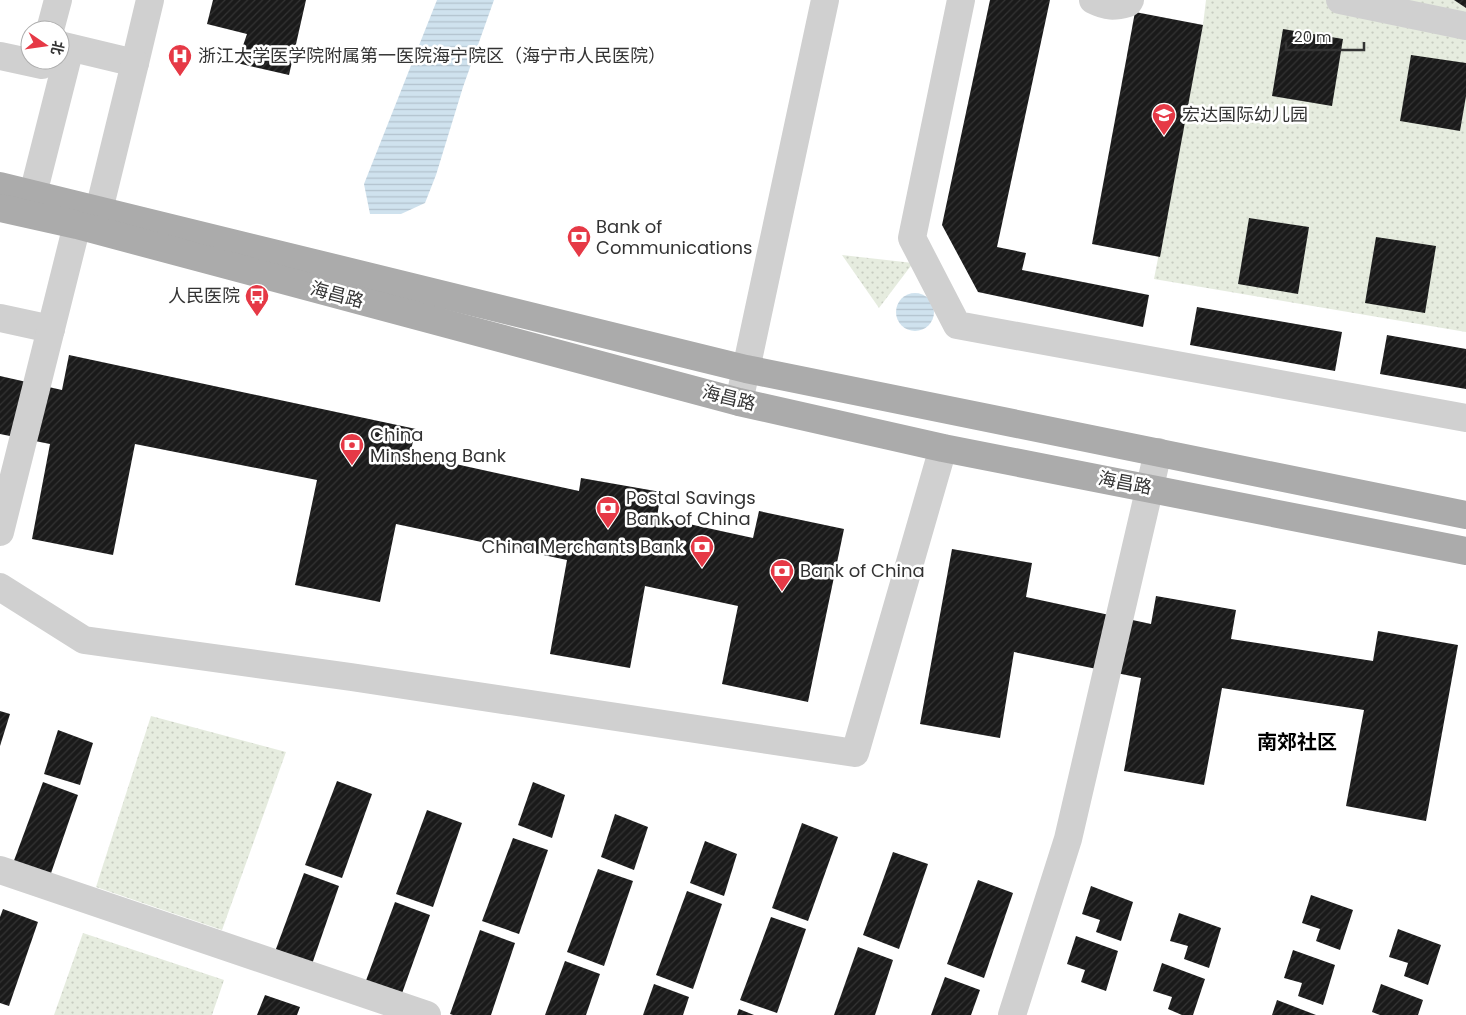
<svg xmlns="http://www.w3.org/2000/svg" width="1466" height="1015" font-family="Poppins,'Noto Sans SC',sans-serif">
<style>
.grass{fill:url(#grass-dots)}
.water{fill:url(#water-rules)}
.building{fill:url(#building-hatch)}
.lines{fill:none;stroke-linecap:round;stroke-linejoin:round}
.minor{stroke:#d0d0d0;stroke-width:28}
.major{stroke:#ababab;stroke-width:28}
.labels{text-anchor:middle;stroke-width:5;stroke-linejoin:round;paint-order:stroke}
.poi-label{font-size:18px;fill:#333;stroke:#fff;text-anchor:start}
.street-label{font-size:18px;fill:#333;stroke:#fff}
.quarter-label{font-size:20px;font-weight:bold;fill:#000;stroke:#fff}
</style>
<defs>
<pattern id="grass-dots" width="8" height="8" patternUnits="userSpaceOnUse" patternTransform="scale(1.25)"><rect width="8" height="8" fill="#e6ecdf"/><path d="M2 2h.1M6 6h.1" fill="none" stroke="#c6cbc0" stroke-width="1.8" stroke-linecap="round"/></pattern>
<pattern id="water-rules" width="6" height="5" patternUnits="userSpaceOnUse" patternTransform="scale(1.25)"><rect width="6" height="5" fill="#cfe2ee"/><path d="M0 2.5h6" fill="none" stroke="#b2c2cd"/></pattern>
<pattern id="building-hatch" width="6" height="6" patternUnits="userSpaceOnUse" patternTransform="scale(1.25)"><rect width="6" height="6" fill="#1a1a1a"/><path d="M-1 1l2-2M0 6l6-6M5 7l2-2" fill="none" stroke="#333"/></pattern>
</defs>
<rect width="100%" height="100%" fill="#fff"/>
<g class="grass">
<polygon points="1206,0 1466,0 1466,332 1154,279 1203,25"/>
<polygon points="842,255 913,263 879,308"/>
<polygon points="151,716 286,752 222,930 96,887"/>
<polygon points="83,933 224,980 212,1015 54,1015"/>
</g>
<g class="water">
<polygon points="437,0 494,0 463,87 436,175 425,203 401,214 370,214 364,184"/>
<circle cx="915" cy="312" r="19"/>
</g>
<g class="building">
<polygon points="213,0 306,0 289,75 237,63 247,34 207,24"/>
<polygon points="990,0 1050,0 997,247 1026,253 1022,270 1149,295 1143,327 978,292 942,225"/>
<polygon points="1454,0 1466,0 1466,8"/>
<polygon points="1135,12 1203,25 1160,257 1092,244"/>
<polygon points="1283,29 1343,39 1332,106 1272,96"/>
<polygon points="1411,55 1466,63 1466,96 1460,131 1400,121"/>
<polygon points="1249,218 1309,227 1298,294 1238,284"/>
<polygon points="1376,237 1436,246 1425,313 1365,303"/>
<polygon points="1197,307 1342,332 1335,371 1190,345"/>
<polygon points="1387,335 1466,349 1466,389 1380,374"/>
<polygon points="69,355 416,429 410,454 579,491 581,478 661,492 657,517 753,538 759,511 844,529 808,702 722,684 738,606 645,586 630,668 550,654 567,560 396,524 380,602 295,585 317,480 135,444 113,555 32,539 50,444 0,434 0,376 62,390"/>
<polygon points="952,549 1032,563 1026,597 1151,624 1156,596 1236,610 1231,639 1373,661 1378,631 1458,645 1426,821 1346,806 1364,710 1222,688 1204,785 1124,771 1141,678 1014,652 1000,738 920,724"/>
<polygon points="0,711 10,714 0,746"/>
<polygon points="58,730 93,743 80,785 44,774"/>
<polygon points="337,781 372,794 342,878 305,865"/>
<polygon points="43,782 78,795 49,879 12,866"/>
<polygon points="533,782 565,795 552,838 518,825"/>
<polygon points="427,810 462,823 433,907 396,894"/>
<polygon points="615,814 648,827 634,870 601,857"/>
<polygon points="802,823 838,837 808,921 772,908"/>
<polygon points="513,838 548,850 519,934 482,921"/>
<polygon points="705,841 737,854 724,896 690,883"/>
<polygon points="893,852 928,864 899,949 863,935"/>
<polygon points="598,869 633,881 604,966 567,952"/>
<polygon points="304,873 339,886 310,970 273,957"/>
<polygon points="978,880 1013,893 984,978 947,964"/>
<polygon points="1091,886 1133,902 1121,941 1096,932 1100,920 1082,914"/>
<polygon points="687,891 722,904 693,989 656,975"/>
<polygon points="1311,895 1353,910 1340,950 1316,941 1320,929 1302,923"/>
<polygon points="395,902 430,915 400,999 364,986"/>
<polygon points="3,909 38,922 9,1006 0,1003 0,917"/>
<polygon points="1179,913 1221,928 1209,968 1184,959 1188,946 1170,941"/>
<polygon points="771,917 806,929 777,1013 740,1000"/>
<polygon points="1398,929 1441,945 1428,985 1404,976 1408,963 1389,957"/>
<polygon points="480,930 515,943 491,1015 453,1015 450,1014"/>
<polygon points="1076,936 1118,951 1106,991 1081,982 1085,970 1067,964"/>
<polygon points="858,947 893,960 875,1015 834,1015"/>
<polygon points="1293,950 1335,965 1323,1005 1298,996 1302,983 1284,978"/>
<polygon points="565,961 600,974 586,1015 545,1015"/>
<polygon points="1162,963 1205,979 1193,1015 1182,1015 1168,1009 1172,997 1153,991"/>
<polygon points="945,977 980,990 971,1015 931,1015"/>
<polygon points="654,984 689,997 683,1015 643,1015"/>
<polygon points="1381,984 1423,1000 1418,1015 1380,1015 1372,1012"/>
<polygon points="265,995 300,1007 297,1015 257,1015"/>
<polygon points="1277,1000 1316,1015 1272,1015"/>
<polygon points="739,1009 754,1015 737,1015"/>
</g>
<g class="lines">
<g class="minor">
<polyline points="961,0 912,238 957,325 1466,418"/>
<path d="M1093 0C1107 7 1114 7 1128 3L1130 0"/>
<polyline points="1340,0 1466,26"/>
<polyline points="50,30 58,0"/>
<polyline points="60,45 135,63 150,0"/>
<polyline points="0,56 42,65 43,60"/>
<polyline points="33,194 70,48"/>
<polyline points="99,210 135,63"/>
<polyline points="0,318 51,329"/>
<polyline points="739,402 825,0"/>
<polyline points="0,532 77,225"/>
<polyline points="0,587 84,640 351,677 855,753 943,448"/>
<polyline points="0,870 427,1015"/>
<polyline points="1012,1015 1068,839 1158,452"/>
</g>
<g class="major">
<polyline points="0,186 746,369 1466,515"/>
<polyline points="0,208 77,225 739,402 943,448 1466,551"/>
</g>
</g>
<defs>
<g id="hospital-pin" transform="scale(1.25)"><path d="M0 17L-7.5 6A9.5 9.5 0 1 1 7.5 6Z" fill="#e63946" stroke="#fff"/><path d="M-5-5h3v3.5h4V-5h3V5h-3V1.5h-4V5h-3Z" fill="#fff"/></g>
<g id="school-pin" transform="scale(1.25)"><path d="M0 17L-7.5 6A9.5 9.5 0 1 1 7.5 6Z" fill="#e63946" stroke="#fff"/><path d="M0-5L7-2L0 1L-7-2ZM-4 1L0 2.5L4 1V4Q0 6-4 4Z" fill="#fff"/></g>
<g id="bank-pin" transform="scale(1.25)"><path d="M0 17L-7.5 6A9.5 9.5 0 1 1 7.5 6Z" fill="#e63946" stroke="#fff"/><path d="M-6-4H6V4H-6ZM0-2.3a2.3 2.3 0 1 0 0 4.6a2.3 2.3 0 1 0 0-4.6Z" fill="#fff"/></g>
<g id="bus-pin" transform="scale(1.25)"><path d="M0 17L-7.5 6A9.5 9.5 0 1 1 7.5 6Z" fill="#e63946" stroke="#fff"/><path d="M-5-6H5V4H4V6H2V4H-2V6H-4V4H-5ZM-3.5-4V0h7V-4ZM-3.5 1.2v1.5H-2V1.2ZM2 1.2v1.5H3.5V1.2Z" fill="#fff"/></g>
</defs>
<g fill-rule="evenodd">
<use href="#hospital-pin" x="180" y="56"/>
<use href="#school-pin" x="1164" y="115"/>
<use href="#bank-pin" x="579" y="237"/>
<use href="#bus-pin" x="257" y="296"/>
<use href="#bank-pin" x="352" y="445"/>
<use href="#bank-pin" x="608" y="508"/>
<use href="#bank-pin" x="702" y="547"/>
<use href="#bank-pin" x="782" y="571"/>
</g>
<g class="labels">
<g class="poi-label">
<text x="198" y="62">浙江大学医学院附属第一医院海宁院区（海宁市人民医院）</text>
<text x="1182" y="121">宏达国际幼儿园</text>
<text x="596" y="233">Bank of<tspan x="596" dy="21">Communications</tspan></text>
<text x="240" y="302" text-anchor="end">人民医院</text>
<text x="370" y="441">China<tspan x="370" dy="21">Minsheng Bank</tspan></text>
<text x="626" y="504">Postal Savings<tspan x="626" dy="21">Bank of China</tspan></text>
<text x="684" y="553" text-anchor="end">China Merchants Bank</text>
<text x="800" y="577">Bank of China</text>
</g>
<g class="street-label">
<text transform="translate(337 295) rotate(15)" y="6">海昌路</text>
<text transform="translate(729 398) rotate(14)" y="6">海昌路</text>
<text transform="translate(1125 483) rotate(11)" y="6">海昌路</text>
</g>
<g class="quarter-label">
<text x="1297" y="749">南郊社区</text>
</g>
</g>
<g transform="translate(45 45) rotate(103)"><circle r="24" fill="#ffffff" stroke="#adadad"/>
<path d="M0-4L9 19L0 12L-9 19Z" fill="#e63946"/>
<text y="-8" font-size="14" font-weight="bold" text-anchor="middle" fill="#333333">北</text>
</g>
<path d="M1286 42v8h78v-8" fill="none" stroke="#333333" stroke-width="2.5"/>
<text x="1294" y="42" font-size="15" fill="#333333" stroke="#ffffff" stroke-width="4" paint-order="stroke">20 m</text>
</svg>
